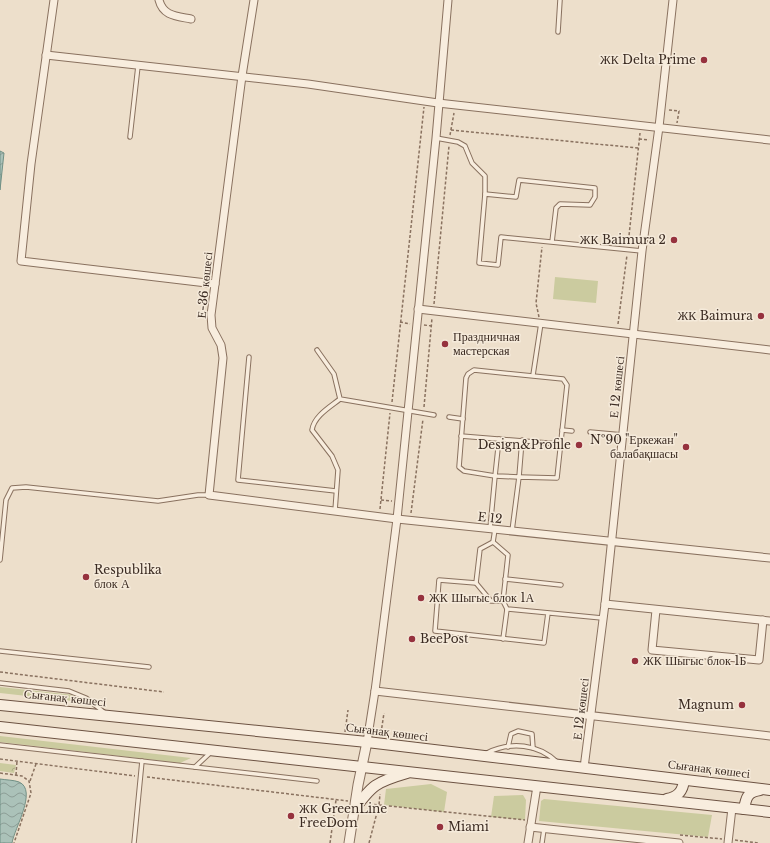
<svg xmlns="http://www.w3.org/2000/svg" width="770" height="843" font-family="'Libre Baskerville',serif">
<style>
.grass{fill:#cbcb9f}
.forest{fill:url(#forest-crowns)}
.water{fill:url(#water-waves);stroke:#719085}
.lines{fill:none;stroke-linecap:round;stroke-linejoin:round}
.service-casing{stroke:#89715f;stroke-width:5.5}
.minor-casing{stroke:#89715f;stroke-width:9}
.tertiary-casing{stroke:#89715f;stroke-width:11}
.secondary-casing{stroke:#6c5242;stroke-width:12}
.path{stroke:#89715f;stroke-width:1.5;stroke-dasharray:3 2;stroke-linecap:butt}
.service{stroke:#f8edde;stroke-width:3.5}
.minor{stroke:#f8edde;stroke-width:7}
.tertiary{stroke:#f8edde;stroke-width:9}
.secondary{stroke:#f8edde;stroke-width:10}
.poi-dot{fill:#96323e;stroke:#f5eada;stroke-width:1.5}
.labels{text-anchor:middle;stroke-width:3;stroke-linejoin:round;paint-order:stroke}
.poi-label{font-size:12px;fill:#3b2b22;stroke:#f5eada;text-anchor:start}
.street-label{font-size:12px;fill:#3b2b22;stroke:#f5eada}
</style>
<defs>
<pattern id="forest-crowns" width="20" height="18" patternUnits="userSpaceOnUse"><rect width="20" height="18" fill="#cbcb9f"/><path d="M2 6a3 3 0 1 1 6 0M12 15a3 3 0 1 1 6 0" fill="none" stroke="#afae89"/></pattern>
<pattern id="water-waves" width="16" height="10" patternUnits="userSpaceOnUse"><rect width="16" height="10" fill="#abc2b9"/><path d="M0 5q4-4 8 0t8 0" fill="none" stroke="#8c9e96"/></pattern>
</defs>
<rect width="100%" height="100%" fill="#eddfcb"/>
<g class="grass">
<polygon points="555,277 598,281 596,303 553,299"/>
<polygon points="0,687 74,695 81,702 0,693"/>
<polygon points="0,736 191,758 180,763 0,742"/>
<polygon points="431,784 447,792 444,812 384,805 386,789"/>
<polygon points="523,795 526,800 525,820 491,817 494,796"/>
<polygon points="544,799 712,815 708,837 539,821 541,801"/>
</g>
<polygon class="forest" points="0,763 16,765 14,773 0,771"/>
<g class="water">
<polygon points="0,151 4,153 0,190"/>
<path d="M0 779C6 780 14 780 19 782 38 790 14 829 12 843H0Z"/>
</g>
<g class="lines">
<g class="service-casing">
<g id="service">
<polyline points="558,32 560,0"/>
<polyline points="130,137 138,66"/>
<polyline points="436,138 458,142 465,146 472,163 485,176 485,194"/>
<polyline points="552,242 556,208 560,204 590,205 595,197 595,188 519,180 516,197 485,194 479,263 498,265 501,237 642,251"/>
<polyline points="317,350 334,374 340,399 434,415"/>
<polyline points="249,357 238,480 336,491"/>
<polyline points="533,375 541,323"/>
<polyline points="449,417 463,419"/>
<polyline points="562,430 572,431"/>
<polyline points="590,432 623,435"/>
<polyline points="461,436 560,444"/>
<polyline points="499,439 495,476 519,477 522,440"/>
<path d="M335 511 338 470 332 456 312 430C314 416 330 407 340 399"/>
<polyline points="490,529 495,476 464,471 459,467 466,378 468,374 474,370 563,379 567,385 557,478 519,477 512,531"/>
<polyline points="493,542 508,555 503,601"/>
<polyline points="0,560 6,500 12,488 26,487 158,501 198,495 209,495"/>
<polyline points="505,579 561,585"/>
<polyline points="476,583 480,549 493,542 495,529"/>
<polyline points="548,613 544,643 435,631 439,580 476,583 491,601 503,601 507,609 602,618"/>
<polyline points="503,639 507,609"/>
<polyline points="0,651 149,667"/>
<polyline points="0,683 69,691 86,698 105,713"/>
<polyline points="0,745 317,781"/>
<polyline points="508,747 511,734 518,731 532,734 533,748"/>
<path d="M487 753C511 741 538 744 557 762"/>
<polyline points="195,767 210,753"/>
<polyline points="134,843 142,761"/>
<polyline points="542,843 544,829"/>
</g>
</g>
<g class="minor-casing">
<g id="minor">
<polyline points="54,0 31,164 21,261 215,284"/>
<path d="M159 0C163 16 176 16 191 19"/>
<polyline points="254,0 242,76 211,315 212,328 221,345 223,358 209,495 397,519 770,558"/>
<polyline points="46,55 308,84 438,103 770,140"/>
<polyline points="418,309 770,350"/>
<polyline points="605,604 770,621"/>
<polyline points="656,610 652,650 759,660 763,620"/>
<polyline points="375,691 770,736"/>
<polyline points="367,742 375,691 397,519 436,138 448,0"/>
<polyline points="584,768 605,604 642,251 659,127 673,0"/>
<polyline points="530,827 679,843"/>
<polyline points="528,843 537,786"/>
<polyline points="728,843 732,808"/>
</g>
</g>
<g class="tertiary-casing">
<polyline id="tertiary" points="349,843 358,785 367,742"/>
</g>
<g class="secondary-casing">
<g id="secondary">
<polyline points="0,705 367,742 770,790"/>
<polyline points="0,727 770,812"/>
<path d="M667 799C678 797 683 791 684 780"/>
<path d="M744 809C746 798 747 792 760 790"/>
<path d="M353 811C372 785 376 782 407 773"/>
</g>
</g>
<g class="path">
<polyline points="669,110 679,111 677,123"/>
<polyline points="451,130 638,148"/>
<polyline points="450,135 454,113"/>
<polyline points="639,139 649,140"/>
<polyline points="628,245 640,133"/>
<polyline points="434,304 449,146"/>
<polyline points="539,317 536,303 542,247"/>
<polyline points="400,322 410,324"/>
<polyline points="618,324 627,255"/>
<polyline points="424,325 432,326"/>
<polyline points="392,402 424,107"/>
<polyline points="424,407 432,318"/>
<polyline points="381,500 392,501"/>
<polyline points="380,509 390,413"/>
<polyline points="411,513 423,419"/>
<polyline points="0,672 164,692"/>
<polyline points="345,732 348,710"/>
<polyline points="381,733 384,713"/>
<polyline points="0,759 135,776"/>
<polyline points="0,773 22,776 29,781 31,793 14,843"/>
<polyline points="16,775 17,761"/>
<polyline points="147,777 348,801"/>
<polyline points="30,781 36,764"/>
<polyline points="369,804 525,820"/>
<polyline points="680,835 722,839"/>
<polyline points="735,840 758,843"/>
<polyline points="330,843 336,800"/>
<polyline points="369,843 379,805 380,794"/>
</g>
<use href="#service" class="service"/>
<use href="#minor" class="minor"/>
<use href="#tertiary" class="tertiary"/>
<use href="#secondary" class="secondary"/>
</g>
<g class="poi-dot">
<circle cx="704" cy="60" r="4"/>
<circle cx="674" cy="240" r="4"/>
<circle cx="761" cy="316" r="4"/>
<circle cx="445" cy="344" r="4"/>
<circle cx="579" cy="445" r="4"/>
<circle cx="686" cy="447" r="4"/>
<circle cx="86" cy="577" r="4"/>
<circle cx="421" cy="598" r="4"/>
<circle cx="412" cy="639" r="4"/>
<circle cx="635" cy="661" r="4"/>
<circle cx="742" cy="705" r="4"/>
<circle cx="291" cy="816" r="4"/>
<circle cx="440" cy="827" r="4"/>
</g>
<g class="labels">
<g class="poi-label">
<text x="696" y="64" text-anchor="end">ЖК Delta Prime</text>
<text x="666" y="244" text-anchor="end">ЖК Baimura 2</text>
<text x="753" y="320" text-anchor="end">ЖК Baimura</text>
<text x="453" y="341">Праздничная<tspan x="453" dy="14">мастерская</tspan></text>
<text x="678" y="444" text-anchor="end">№90 "Еркежан"<tspan x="678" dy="14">балабақшасы</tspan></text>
<text x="571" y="449" text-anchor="end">Design&amp;Profile</text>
<text x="94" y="574">Respublika<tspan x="94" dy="14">блок А</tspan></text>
<text x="429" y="602">ЖК Шыгыс блок 1А</text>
<text x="420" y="643">BeePost</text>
<text x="643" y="665">ЖК Шыгыс блок 1Б</text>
<text x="734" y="709" text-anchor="end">Magnum</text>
<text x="299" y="813">ЖК GreenLine<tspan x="299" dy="14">FreeDom</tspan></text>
<text x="448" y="831">Miami</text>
</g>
<g class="street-label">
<text transform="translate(205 285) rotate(-84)" y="4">Е-36 көшесі</text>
<text transform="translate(617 387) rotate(-84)" y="4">Е 12 көшесі</text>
<text transform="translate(490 518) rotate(6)" y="4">E 12</text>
<text transform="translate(65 698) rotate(6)" y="4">Сығанақ көшесі</text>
<text transform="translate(581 709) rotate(-83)" y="4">Е 12 көшесі</text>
<text transform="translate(387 732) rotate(7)" y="4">Сығанақ көшесі</text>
<text transform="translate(709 769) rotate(7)" y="4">Сығанақ көшесі</text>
</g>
</g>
</svg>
